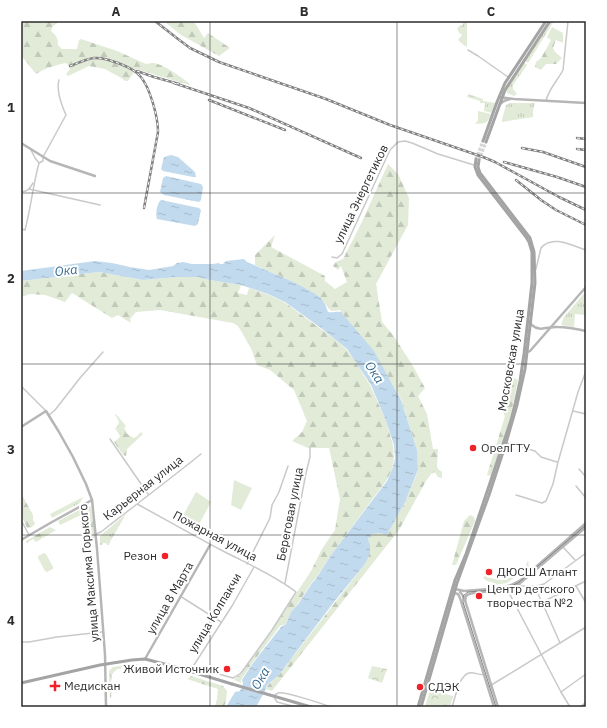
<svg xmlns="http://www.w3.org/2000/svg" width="607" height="728" font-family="'IBM Plex Sans',sans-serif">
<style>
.grass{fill:url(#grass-tufts)}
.forest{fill:url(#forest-firs)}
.park{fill:url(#park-crowns)}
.pitch{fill:#e1ebd8}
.water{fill:url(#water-ripples)}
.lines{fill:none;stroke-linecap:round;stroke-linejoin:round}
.primary-tunnel{stroke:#d5d5d5;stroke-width:3;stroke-dasharray:3 1.5;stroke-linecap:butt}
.street{stroke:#c9c9c9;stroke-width:1.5}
.secondary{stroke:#b6b6b6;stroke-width:2.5}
.primary{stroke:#a4a4a4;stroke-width:3}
.tram{stroke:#818181;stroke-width:1}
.rail-casing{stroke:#818181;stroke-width:2.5}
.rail{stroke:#fff;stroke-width:1;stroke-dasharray:3;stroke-linecap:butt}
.primary-bridge{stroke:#a4a4a4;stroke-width:3}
.grid{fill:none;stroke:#2c2c2c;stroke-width:1;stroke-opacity:0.55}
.poi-dot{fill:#f02128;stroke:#fff;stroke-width:1.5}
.labels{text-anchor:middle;stroke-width:4;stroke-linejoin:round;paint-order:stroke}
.street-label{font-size:12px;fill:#2c2c2c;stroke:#fff}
.poi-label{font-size:12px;fill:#2c2c2c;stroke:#fff;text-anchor:start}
.water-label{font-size:13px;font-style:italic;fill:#366b92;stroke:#fff}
.neatline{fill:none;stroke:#2c2c2c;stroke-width:1.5}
.grid-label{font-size:13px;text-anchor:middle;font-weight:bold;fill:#2c2c2c}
</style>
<defs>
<pattern id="grass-tufts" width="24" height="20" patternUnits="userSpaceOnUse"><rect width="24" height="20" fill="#e1ebd8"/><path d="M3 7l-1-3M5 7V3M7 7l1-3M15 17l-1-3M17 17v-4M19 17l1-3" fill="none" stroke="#c1caba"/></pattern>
<pattern id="forest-firs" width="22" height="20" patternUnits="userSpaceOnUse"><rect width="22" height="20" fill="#e1ebd8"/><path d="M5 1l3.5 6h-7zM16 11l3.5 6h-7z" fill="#c1caba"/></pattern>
<pattern id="park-crowns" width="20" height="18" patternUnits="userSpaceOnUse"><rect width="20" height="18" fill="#e1ebd8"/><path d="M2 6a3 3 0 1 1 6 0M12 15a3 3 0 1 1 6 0" fill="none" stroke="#c1caba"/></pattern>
<pattern id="water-ripples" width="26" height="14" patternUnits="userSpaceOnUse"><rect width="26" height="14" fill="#c2daed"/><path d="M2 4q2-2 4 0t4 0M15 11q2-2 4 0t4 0" fill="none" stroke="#a7bbcb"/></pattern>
</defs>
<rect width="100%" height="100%" fill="#fff"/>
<g class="grass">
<polygon points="464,21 467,21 467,47 460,42 458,40 462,35 461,34 459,33 457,28 462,25"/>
<polygon points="551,21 554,21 528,63 525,61"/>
<polygon points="524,62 527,65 513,85 513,89 517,94 514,96 507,93 506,90"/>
<polygon points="468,94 483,99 483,101 495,103 492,113 484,111 485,103 480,103 480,101 467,97"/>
<polygon points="510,103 535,103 533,111 533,117 502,122 502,119 506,105"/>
<path d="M478 111 491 114C487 125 485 123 475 124L478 120Z"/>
<polygon points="586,291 586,315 575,314 574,327 561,325 564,317"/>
<polygon points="83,497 80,503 52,518 50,514"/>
<polygon points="126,514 110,542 109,545 107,545 106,543 103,543 102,545 100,545 100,536"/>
<path d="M528 560 529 567 507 583 494 585 493 582C489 582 485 581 483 577L486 576V577L495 579H496L501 580H506L525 568Z"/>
<polygon points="136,664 138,665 138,667 137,668 128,668 128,666 121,667 121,669 117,669 112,674 112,679 111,680 111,691 112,691 111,698 110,698 109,671 113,667"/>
</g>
<g class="forest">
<path d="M21 21H60L52 27 51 31C56 35 58 38 58 45L62 49H77L79 40 81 39 117 51 146 64C148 64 150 63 152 63 161 62 182 78 189 83L190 84 189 85 136 69 128 81H125L123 79 105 69 89 66 68 76 66 74 70 69 69 66 66 63C56 65 45 68 36 74L21 55Z"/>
<path d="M164 21C175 21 184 23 195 23L204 38 208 33 230 48 219 56 181 35Z"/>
<polygon points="552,27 563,33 563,43 556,40 553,48 555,52 562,58 556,64 546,64 541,70 535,67 536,62 541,58 551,40 547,37"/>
<polygon points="388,164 398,174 409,198 408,225 376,284 382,322 393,335 413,366 425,388 418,396 427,414 433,449 438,449 437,466 438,469 442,472 442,478 438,477 435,472 431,474 426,481 399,530 272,691 266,689 268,685 270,683 278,676 365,564 370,545 368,539 372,534 380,533 387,535 405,502 418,471 417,450 401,399 373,351 342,314 340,310 332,311 329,309 321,298 314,293 296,283 255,265 255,255 275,235 271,247 325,276 325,281 335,289 347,282 341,266 338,270 333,266 336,262 343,259 360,226"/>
<polygon points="99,272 143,280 178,277 197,277 210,280 241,285 238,293 247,295 249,288 267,294 284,302 336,340 346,349 353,358 370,385 386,421 393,445 394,459 392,470 386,481 331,555 315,579 312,582 299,602 291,612 286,624 280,626 253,662 241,680 241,683 234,680 241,673 272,630 311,571 322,549 335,530 340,499 329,448 308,448 292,441 302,432 307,421 294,390 270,370 257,365 251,348 238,326 233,323 160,310 136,312 130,319 131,323 118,315 112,318 72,293 65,302 45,295 30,294 21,297 21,281"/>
<polygon points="512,377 518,380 510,418 491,476 487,475 505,416 502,410"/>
<polygon points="115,414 116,414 126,426 124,428 126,431 126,433 133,438 136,437 141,432 143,434 127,449 126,456 123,455 114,442 119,438 120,436 115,428 117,427 119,422"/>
<path d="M21 493 33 515V520L35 523C34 527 30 528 27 528L21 515Z"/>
<polygon points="87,506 91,507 95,538 92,538 89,511 60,525 58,521"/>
<polygon points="470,515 474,517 475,521 456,565 452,565 464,521"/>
<polygon points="50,527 56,530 36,542 33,539 27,543 26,541"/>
<polygon points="191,676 223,686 227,691 226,701 224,707 215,707 217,699 218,689 187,679"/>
</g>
<g class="park">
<polygon points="372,666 387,669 382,683 368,678"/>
<polygon points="430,690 453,696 450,707 425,707"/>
</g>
<g class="pitch">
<polygon points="234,480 252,488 241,510 231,505"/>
<polygon points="196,492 211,502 196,530 180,521"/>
<polygon points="44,553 46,554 53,567 53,569 47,572 45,571 38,558 38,556"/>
</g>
<g class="water">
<polygon points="171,155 178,157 195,172 196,177 193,177 163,171 161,169 164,157"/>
<polygon points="166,176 201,184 203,187 201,200 199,202 164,195 160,192 163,178"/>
<path d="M161 200 199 208 201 210 198 224 195 226 157 219C155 214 157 203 161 200Z"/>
<path d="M244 259 247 262 296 283 314 293 321 298 325 304 328 312C333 313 336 311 341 312L374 351 401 400 417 450 418 470 405 502 387 535 380 533 372 534 368 539 370 545V553L365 564 334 602 278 676 267 685 265 691 256 707H226L235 692 240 691 243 684 242 680 253 663 281 627 286 624 291 612 299 603 312 583 315 580 331 555 387 481 392 470 395 459 394 445 386 421 371 385 347 349 336 340 321 328 285 302 268 294 241 285 210 280 197 277H178L143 280 99 272 21 281V271L95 261 112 263 130 267 149 270 173 266 177 263 183 262 192 264H213L219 263 220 264H223L226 261Z"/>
</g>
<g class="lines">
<g class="primary-tunnel">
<polyline points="476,159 483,141"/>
<polyline points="479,160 486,142"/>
</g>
<g class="street">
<polyline points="468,50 478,56 508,77"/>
<path d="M546 101C548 90 558 80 563 70L568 21"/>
<path d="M31 150 35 158 39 163 43 161V157L66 115C62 106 56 90 59 80"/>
<polyline points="29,189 100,205"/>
<path d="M21 191C27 193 30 188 33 183"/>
<path d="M21 229 25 230C31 207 33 185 39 163"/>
<polyline points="332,257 337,258 342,254 390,150 398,142 405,141 412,143 438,154 474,165"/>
<path d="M536 269 541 248C552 234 573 246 586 250"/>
<polyline points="21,386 45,410"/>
<polyline points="573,411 586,414"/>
<polyline points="49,415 55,410 80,378 103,352"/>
<polyline points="110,439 148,494"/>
<polyline points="506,443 535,451 541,457 557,462"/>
<polyline points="579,469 586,477"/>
<polyline points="576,486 586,498"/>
<polyline points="516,495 542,503 546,501 553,484 558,462 578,392 586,371"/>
<path d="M137 504C165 519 192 535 221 550 246 563 274 575 296 592L272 630 241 673 235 677 233 678 208 671H200L192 668 232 606 254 567"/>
<polyline points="21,520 29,535"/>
<path d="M96 534 101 532 106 528C138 503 170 479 201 454"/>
<polyline points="563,547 575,560"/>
<polyline points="247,564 270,518 272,505 279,492 288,466"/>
<polyline points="285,583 306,473 310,457 310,447"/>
<polyline points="519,584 521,586 537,586 544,584 586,553"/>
<polyline points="537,586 538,594 542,602 560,643"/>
<polyline points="576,586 586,603"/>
<polyline points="507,589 561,692 570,707"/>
<polyline points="180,596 221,622"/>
<polyline points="542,602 586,581"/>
<polyline points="21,642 29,642 57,637 102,632"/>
<polyline points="488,687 586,627"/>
<polyline points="561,692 586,674"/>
<path d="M296 707 277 702 275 699V695C276 694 277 694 278 693 284 691 323 704 331 707"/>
<path d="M452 707C455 699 459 675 469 673 473 672 480 675 485 675"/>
</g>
<g class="secondary">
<polyline points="499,97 514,99 586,103"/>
<polyline points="500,104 504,101 510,99"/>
<polyline points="21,143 50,161 95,176"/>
<path d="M531 324C539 333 548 326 558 327 567 327 577 329 586 331"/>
<polyline points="526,353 530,351 586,287"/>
<polyline points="21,427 46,411 59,432 73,457 86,484 92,500 97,549 101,601 105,655 106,707"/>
<polyline points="21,540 52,522 92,500"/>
<polyline points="455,589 464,591 502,588 511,585 521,580 586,523"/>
<polyline points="460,592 464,597 498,707"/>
<polyline points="454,593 458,594 460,598 494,707"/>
<path d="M465 601 466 596 469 594C486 590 503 593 519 584L586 527"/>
<polyline points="145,659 210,545"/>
<polyline points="581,707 586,703"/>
</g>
<g class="primary">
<polyline points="483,141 497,102 505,83 546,21"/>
<polyline points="486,142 505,90 550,21"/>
<polyline points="21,683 100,665 132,660 145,659 176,667 232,684"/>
<polyline points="418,707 455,580 466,554 491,480 511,420 515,404 520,381 524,354 532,283 532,252 529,242 526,237 478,175 475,167 476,159"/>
<polyline points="421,707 457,583 489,495 506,443 517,405 525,369 535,283 534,252 530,238 480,173 478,167 479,160"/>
</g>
<g class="tram">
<polyline points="496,707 463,602 463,596 468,592 504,589 518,583 586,525"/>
<polyline points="583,707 586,705"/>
</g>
<g class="rail-casing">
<g id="rail">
<polyline points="155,21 178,39 190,48 219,62 326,99 390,125 483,157 495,162 559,197 586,210"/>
<path d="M70 66C78 63 86 59 94 58 105 57 133 67 140 76 150 87 158 117 158 132L144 208"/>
<polyline points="137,71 154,77 179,84"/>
<polyline points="174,83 249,108 361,158"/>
<polyline points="209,100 285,130"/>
<polyline points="577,138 586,139"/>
<polyline points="522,148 543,152 586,167"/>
<polyline points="577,149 586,150"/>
<polyline points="504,162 557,177 586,187"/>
<polyline points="516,180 541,200 556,210 586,225"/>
</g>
</g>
<use href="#rail" class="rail"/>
<polyline class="primary-bridge" points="232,684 311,707"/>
</g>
<path class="grid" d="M210 21V707M397 21V707M21 193H586M21 364H586M21 535H586"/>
<g class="poi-dot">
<circle cx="473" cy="448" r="4"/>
<circle cx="165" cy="556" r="4"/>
<circle cx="489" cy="572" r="4"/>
<circle cx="479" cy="596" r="4"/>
<circle cx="227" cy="669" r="4"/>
<path d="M53 680h4v4h4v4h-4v4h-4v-4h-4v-4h4z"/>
<circle cx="420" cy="687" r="4"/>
</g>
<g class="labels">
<g class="street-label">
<text transform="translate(361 194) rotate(-64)" y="4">улица Энергетиков</text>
<text transform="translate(511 360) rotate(-80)" y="4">Московская улица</text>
<text transform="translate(143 488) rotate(-38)" y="4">Карьерная улица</text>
<text transform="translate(290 514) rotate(-79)" y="4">Береговая улица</text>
<text transform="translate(215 536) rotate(28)" y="4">Пожарная улица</text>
<text transform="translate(89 573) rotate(-95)" y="4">улица Максима Горького</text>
<text transform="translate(170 598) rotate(-60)" y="4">улица 8 Марта</text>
<text transform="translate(215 613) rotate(-59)" y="4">улица Колпакчи</text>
</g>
<g class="poi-label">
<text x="481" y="452">ОрелГТУ</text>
<text x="157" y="560" text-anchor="end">Резон</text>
<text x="497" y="576">ДЮСШ Атлант</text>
<text x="487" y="593">Центр детского<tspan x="487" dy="14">творчества №2</tspan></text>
<text x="219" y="673" text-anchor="end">Живой Источник</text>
<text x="64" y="690">Медискан</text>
<text x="428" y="691">СДЭК</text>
</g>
<g class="water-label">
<text transform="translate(66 270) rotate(-7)" y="5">Ока</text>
<text transform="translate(375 372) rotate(57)" y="5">Ока</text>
<text transform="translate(260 678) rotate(-59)" y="5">Ока</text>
</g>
</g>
<rect width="607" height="728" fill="none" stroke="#ffffff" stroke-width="44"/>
<rect x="22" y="22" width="563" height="684" class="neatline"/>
<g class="grid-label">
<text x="116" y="16">A</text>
<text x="304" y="16">B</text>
<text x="491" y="16">C</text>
<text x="11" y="112">1</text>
<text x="11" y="283">2</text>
<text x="11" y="454">3</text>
<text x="11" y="625">4</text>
</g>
</svg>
